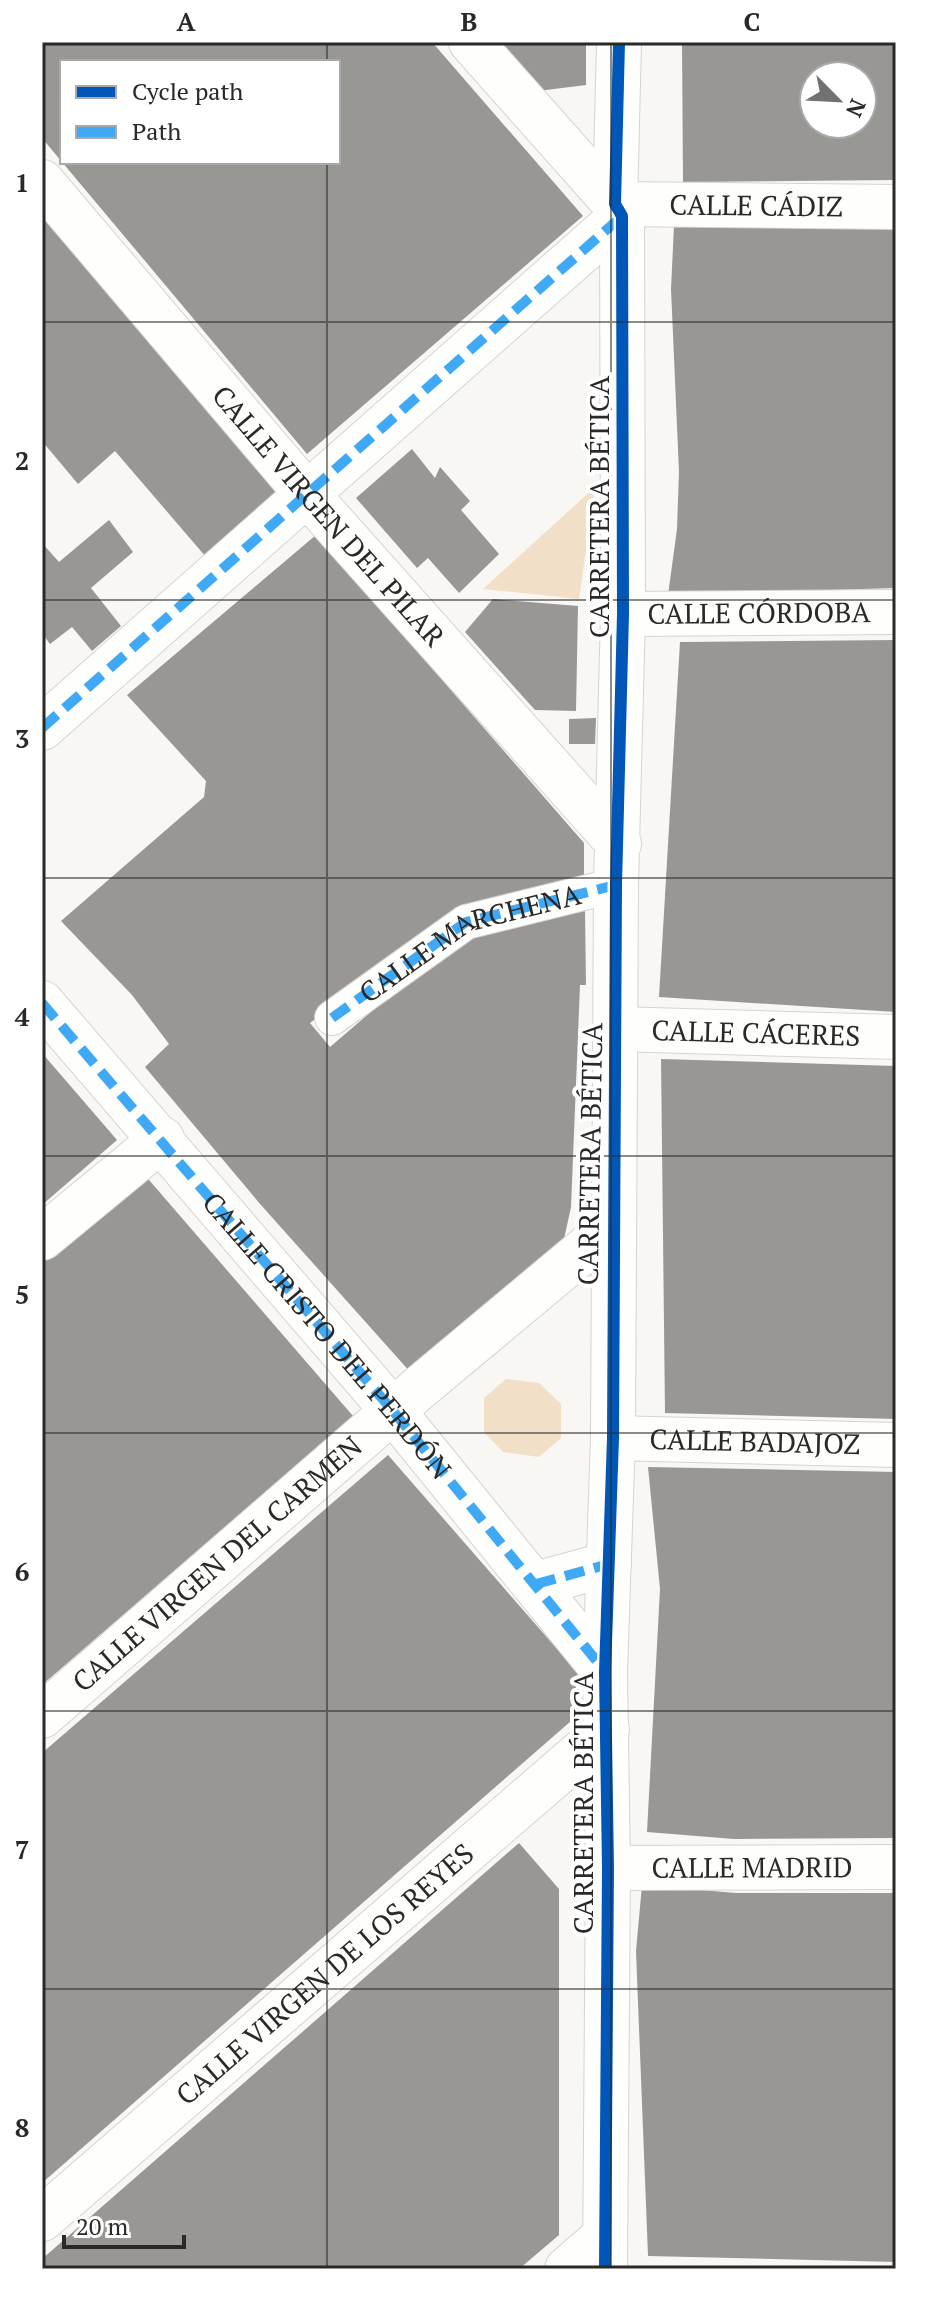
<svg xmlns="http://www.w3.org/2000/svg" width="938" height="2311" font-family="'PT Serif',serif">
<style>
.green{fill:#f2dfc8}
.building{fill:#989794;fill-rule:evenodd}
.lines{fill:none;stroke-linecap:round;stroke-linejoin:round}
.pedestrian-casing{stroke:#d6d4d2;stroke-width:36}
.minor-casing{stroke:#d6d4d2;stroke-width:46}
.tertiary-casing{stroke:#d6d4d2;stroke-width:46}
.pedestrian{stroke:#fefefd;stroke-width:34}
.minor{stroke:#fefefd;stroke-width:44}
.tertiary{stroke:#fefefd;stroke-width:44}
.quiet{stroke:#3fa9f5;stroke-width:10;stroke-dasharray:20 10;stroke-linecap:butt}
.cycleway-casing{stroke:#fff;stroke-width:17}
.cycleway{stroke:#0057b8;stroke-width:12}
.grid{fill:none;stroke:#2a2927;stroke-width:2;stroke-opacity:0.55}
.labels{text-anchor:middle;stroke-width:8;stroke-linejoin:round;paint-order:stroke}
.street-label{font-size:28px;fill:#2a2927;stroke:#fff}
.neatline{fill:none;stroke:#2a2927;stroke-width:3}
.grid-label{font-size:26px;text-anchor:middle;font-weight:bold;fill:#2a2927}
</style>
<rect width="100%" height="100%" fill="#f9f7f4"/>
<g class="green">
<polygon points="595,487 579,599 483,589"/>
<polygon points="506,1379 539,1383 561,1404 561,1438 539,1457 503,1452 484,1432 484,1398"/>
</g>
<g class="building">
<polygon points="42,42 432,42 583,216 307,454 62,162 338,162 338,62 62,62 62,162 42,138"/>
<polygon points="487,42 586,42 586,85 530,92"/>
<path d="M682 42H896V180L683 182ZM814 76H862V124H814Z"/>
<polygon points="42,215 281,491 206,557 115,451 78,484 42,441"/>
<polygon points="674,226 896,226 896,588 668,595 677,529 679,472 671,289"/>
<polygon points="412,449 435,478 440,467 470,501 461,510 499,554 459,593 428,558 417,568 356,498"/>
<polygon points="109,520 133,552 91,588 121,626 92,651 72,627 50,644 42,633 42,543 59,562"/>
<polygon points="316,535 584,843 584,875 465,905 310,1023 330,1047 456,939 585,910 586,985 580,985 571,1207 564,1239 412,1374 261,1205 145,1067 169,1044 132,995 61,921 204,797 206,781 127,695"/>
<polygon points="493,599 578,606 576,711 535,710 465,632"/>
<polygon points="896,640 896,1012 659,997 680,642"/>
<polygon points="596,718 595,744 569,744 569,719"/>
<polygon points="42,1053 117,1140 42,1205"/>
<polygon points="661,1059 896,1066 896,1419 665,1413"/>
<polygon points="143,1173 353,1416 42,1685 42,1260"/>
<polygon points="388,1455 578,1673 571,1721 42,2183 42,1753"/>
<polygon points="648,1467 896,1472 896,1838 734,1839 647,1832 660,1589"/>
<polygon points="519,1843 559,1889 559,2235 519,2269 42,2269 42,2259"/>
<polygon points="642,1885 736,1893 896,1893 896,2262 648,2256 636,1951"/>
</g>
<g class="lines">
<g class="pedestrian-casing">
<g id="pedestrian">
<path id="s1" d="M332 1018 466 922 616 885"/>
</g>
</g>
<g class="minor-casing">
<g id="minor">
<path id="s2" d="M471 42 615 204 896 207"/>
<path id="s3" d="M42 182 306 493 619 844"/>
<path id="s4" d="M623 614 896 612"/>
<polyline points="42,728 622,216"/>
<polyline points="42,1003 393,1411 605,1672"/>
<path id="s5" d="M616 1029 896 1037"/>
<polyline points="42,1238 162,1139"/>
<path id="s6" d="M613 1438 896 1445"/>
<polyline points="536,1584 609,1564"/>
<path id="s7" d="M42 1716 418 1389 612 1227"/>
<path id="s8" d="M608 1868 896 1867"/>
<path id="s9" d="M42 2219 607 1730"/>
<polyline points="567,2269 605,2236"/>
</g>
</g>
<g class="tertiary-casing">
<polyline id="tertiary" points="605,2269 608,1868 605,1672 613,1438 616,885 623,614 622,216 615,204 619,42"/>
</g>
<use href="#pedestrian" class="pedestrian"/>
<use href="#minor" class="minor"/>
<use href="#tertiary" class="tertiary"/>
<g class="quiet">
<polyline points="42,728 622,216"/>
<path id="s10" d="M42 1003 393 1411 604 1670"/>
<polyline points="332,1018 466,922 616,885"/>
<polyline points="536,1584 609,1564"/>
</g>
<g class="cycleway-casing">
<polyline id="cycleway" points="605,2269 608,1868 605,1672 613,1438 616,885 623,614 622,216 615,204 619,42"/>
</g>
<use href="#cycleway" class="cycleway"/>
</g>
<path class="grid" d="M327 42V62M611 42V2269M327 162V2269M42 322H896M42 600H896M42 878H896M42 1156H896M42 1433H896M42 1711H896M42 1989H896"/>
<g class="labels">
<g class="street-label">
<text dy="10" stroke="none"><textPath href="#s2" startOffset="358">CALLE CÁDIZ</textPath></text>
<text transform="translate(599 507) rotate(-90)" y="10">CARRETERA BÉTICA</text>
<text dy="10" stroke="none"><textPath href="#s3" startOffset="440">CALLE VIRGEN DEL PILAR</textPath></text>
<text dy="10" stroke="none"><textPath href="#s4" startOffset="136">CALLE CÓRDOBA</textPath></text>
<text dy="10" stroke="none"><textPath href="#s1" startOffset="160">CALLE MARCHENA</textPath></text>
<text dy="10" stroke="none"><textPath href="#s5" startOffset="140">CALLE CÁCERES</textPath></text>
<text transform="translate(590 1154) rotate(-89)" y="10">CARRETERA BÉTICA</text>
<text dy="10" stroke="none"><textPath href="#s10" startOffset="438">CALLE CRISTO DEL PERDÓN</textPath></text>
<text dy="10" stroke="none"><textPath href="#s6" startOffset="142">CALLE BADAJOZ</textPath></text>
<text dy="10" stroke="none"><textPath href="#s7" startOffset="232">CALLE VIRGEN DEL CARMEN</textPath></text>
<text transform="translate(583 1803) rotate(-90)" y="10">CARRETERA BÉTICA</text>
<text dy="10" stroke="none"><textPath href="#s8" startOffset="144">CALLE MADRID</textPath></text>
<text dy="10" stroke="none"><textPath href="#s9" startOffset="374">CALLE VIRGEN DE LOS REYES</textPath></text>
</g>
</g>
<rect width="938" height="2311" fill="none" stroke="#ffffff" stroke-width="88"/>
<rect x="60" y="60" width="280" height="104" fill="#ffffff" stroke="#aaa9a9" stroke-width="2"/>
<rect x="76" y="86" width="40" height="12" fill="#0057b8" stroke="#aaa9a9" stroke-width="2"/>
<text x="132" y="100" font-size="24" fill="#2a2927">Cycle path</text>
<rect x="76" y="126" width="40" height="12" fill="#3fa9f5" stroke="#aaa9a9" stroke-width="2"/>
<text x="132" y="140" font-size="24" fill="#2a2927">Path</text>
<g transform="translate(838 100) rotate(114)"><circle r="38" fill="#ffffff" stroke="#aaa9a9" stroke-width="2"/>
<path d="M0-6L14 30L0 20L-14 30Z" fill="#72716f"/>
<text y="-12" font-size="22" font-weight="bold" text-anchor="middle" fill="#2a2927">N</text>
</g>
<path d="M64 2235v12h120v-12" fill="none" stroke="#2a2927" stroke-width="4"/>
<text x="76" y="2235" font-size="24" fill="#2a2927" stroke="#ffffff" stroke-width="6" paint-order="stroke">20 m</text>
<rect x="44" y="44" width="850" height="2223" class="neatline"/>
<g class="grid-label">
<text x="186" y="31">A</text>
<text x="469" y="31">B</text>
<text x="752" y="31">C</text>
<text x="22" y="192">1</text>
<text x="22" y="470">2</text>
<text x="22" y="748">3</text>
<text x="22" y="1026">4</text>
<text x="22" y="1304">5</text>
<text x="22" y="1581">6</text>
<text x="22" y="1859">7</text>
<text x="22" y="2137">8</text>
</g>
</svg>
